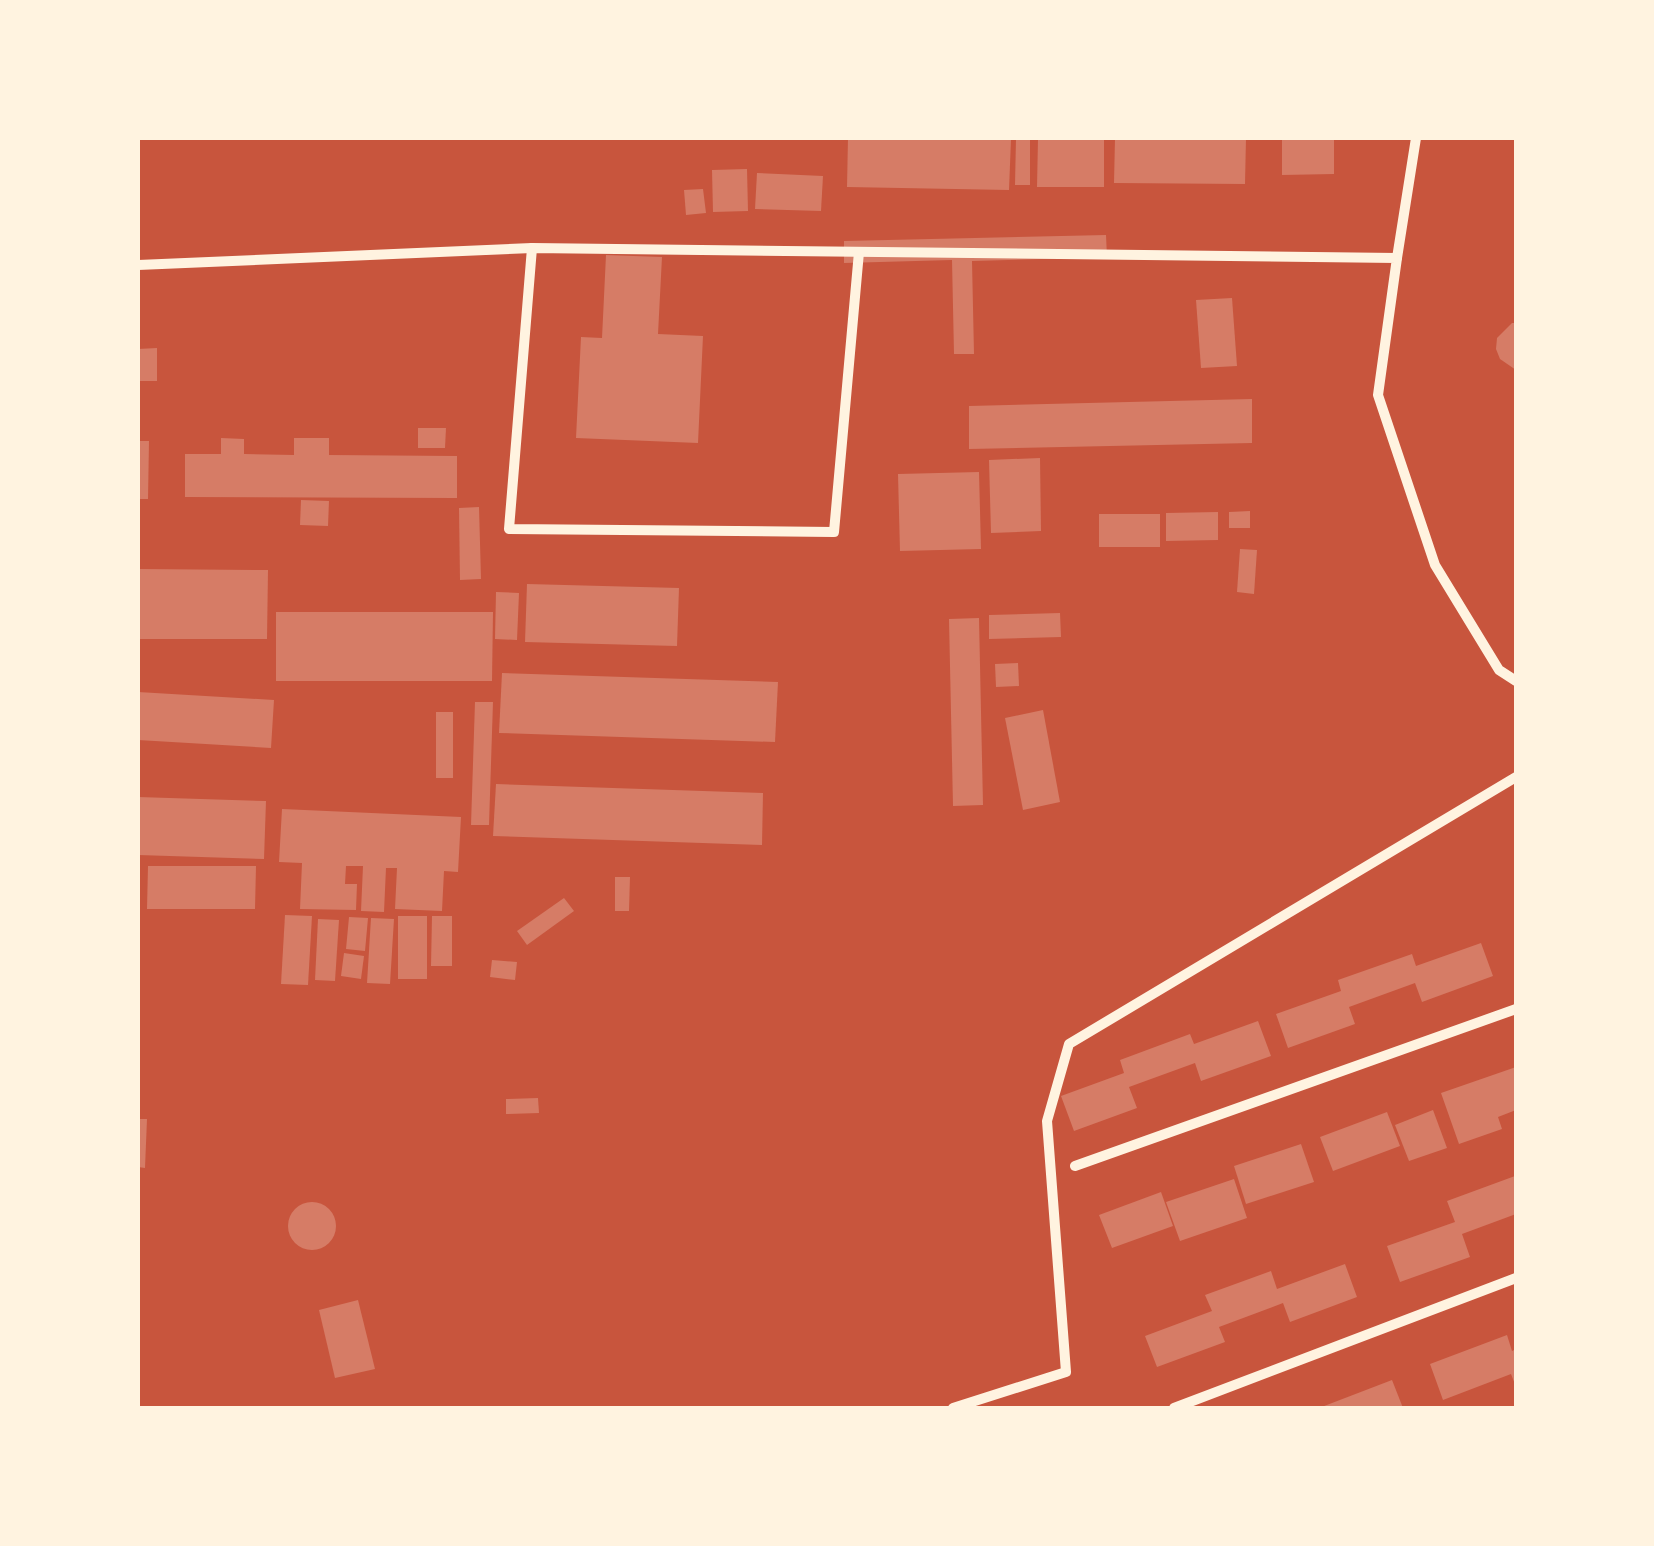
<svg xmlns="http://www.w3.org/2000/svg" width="1654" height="1546" font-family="Inter,sans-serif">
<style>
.building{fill:#d67c66}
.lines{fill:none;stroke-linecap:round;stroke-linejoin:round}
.minor{stroke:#fff3e0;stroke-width:10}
</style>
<rect width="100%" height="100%" fill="#c8553d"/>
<g class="building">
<polygon points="848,138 1011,139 1009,190 847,187"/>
<polygon points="1016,138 1030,138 1030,185 1015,185"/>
<polygon points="1115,138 1246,138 1245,184 1114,183"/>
<polygon points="1282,138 1334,138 1334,174 1282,175"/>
<polygon points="1038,139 1104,139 1104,187 1037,187"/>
<polygon points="747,169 748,211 713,212 712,170"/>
<polygon points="757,173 823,176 821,211 755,209"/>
<polygon points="703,189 706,213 686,215 684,190"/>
<polygon points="1106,235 1107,257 972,261 974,354 954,354 952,260 844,263 844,241"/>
<polygon points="606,255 662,257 658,334 703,336 698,443 576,438 581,337 602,338"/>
<polygon points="1232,298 1237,366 1201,368 1196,300"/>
<polygon points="1512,323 1516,323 1516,370 1500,359 1496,349 1497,338"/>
<polygon points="157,348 157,381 138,381 138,349"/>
<polygon points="1252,399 1252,443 969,449 969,406"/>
<polygon points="418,428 446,428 445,448 418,448"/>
<polygon points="221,438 244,439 244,454 294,455 294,438 329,438 329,455 457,456 457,498 185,497 185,454 221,454"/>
<polygon points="138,441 149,441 148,499 138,499"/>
<polygon points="1040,458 1041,531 991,533 989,460"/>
<polygon points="979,472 981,549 900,551 898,474"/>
<polygon points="301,500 329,501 328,526 300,525"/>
<polygon points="479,507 481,579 460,580 459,508"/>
<polygon points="1250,511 1250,528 1229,528 1229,512"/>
<polygon points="1218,512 1218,540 1166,541 1166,513"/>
<rect x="1099" y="514" width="61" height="33"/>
<polygon points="1240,549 1257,550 1254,594 1237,592"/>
<polygon points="138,569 268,570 267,639 138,639"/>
<polygon points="527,584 679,588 677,646 525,642"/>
<polygon points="496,592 519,593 517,640 495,639"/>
<polygon points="276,612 493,612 492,681 276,681"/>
<polygon points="1060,613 1061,637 989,639 989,615"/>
<polygon points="979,618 983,805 953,806 949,619"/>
<polygon points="1018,663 1019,686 996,687 995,664"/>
<polygon points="502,673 778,682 775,742 499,733"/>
<polygon points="138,692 274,700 271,748 138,740"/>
<polygon points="475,702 493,702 489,825 471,825"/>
<polygon points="1043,710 1060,802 1023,810 1005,718"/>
<rect x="436" y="712" width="17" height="66"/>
<polygon points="496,784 763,793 762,845 493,836"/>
<polygon points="138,797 266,801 264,859 138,855"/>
<polygon points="282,809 461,817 458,872 444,871 442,911 395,909 397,868 386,868 384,912 361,911 363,866 346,866 345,884 357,884 356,910 300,909 302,863 279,862"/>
<polygon points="148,866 256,866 255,909 147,909"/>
<polygon points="615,877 630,877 629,911 615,911"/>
<polygon points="564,898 574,911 527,945 517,931"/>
<polygon points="285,915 312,916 308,985 281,984"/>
<rect x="398" y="916" width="29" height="63"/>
<polygon points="432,916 452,916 452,966 431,966"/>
<polygon points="349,917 368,918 365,951 346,949"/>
<polygon points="371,918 394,919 390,984 367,983"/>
<polygon points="318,919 339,920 335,981 315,980"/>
<polygon points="1481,943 1493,976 1422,1002 1415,983 1349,1007 1355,1024 1288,1048 1276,1014 1341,991 1338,980 1412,954 1416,966"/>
<polygon points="344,953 364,956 361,979 341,976"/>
<polygon points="492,960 517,962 515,980 490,977"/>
<polygon points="1258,1021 1271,1056 1201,1081 1195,1063 1129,1087 1137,1108 1074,1131 1061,1096 1124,1073 1120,1060 1190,1034 1194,1044"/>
<polygon points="1516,1067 1516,1110 1498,1117 1502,1129 1459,1144 1441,1093"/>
<polygon points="538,1098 539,1113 506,1114 506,1099"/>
<polygon points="1433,1110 1447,1148 1409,1161 1395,1125"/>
<polygon points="1387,1112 1400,1146 1333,1171 1320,1137"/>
<polygon points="138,1119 147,1119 145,1168 138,1167"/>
<polygon points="1301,1144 1314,1182 1246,1204 1234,1166"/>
<polygon points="1515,1176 1516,1214 1462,1234 1470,1257 1400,1282 1387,1246 1455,1222 1447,1201"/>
<polygon points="1234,1179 1247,1218 1180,1241 1166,1202"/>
<polygon points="1161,1192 1173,1226 1112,1248 1099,1215"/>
<circle cx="312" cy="1226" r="24"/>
<polygon points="1345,1264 1357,1297 1290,1322 1283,1303 1219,1327 1225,1342 1157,1367 1145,1336 1212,1311 1205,1295 1271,1271 1277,1289"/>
<polygon points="358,1300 375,1369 335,1378 319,1310"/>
<polygon points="1507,1335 1512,1351 1516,1349 1516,1387 1511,1374 1443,1400 1430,1364"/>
<polygon points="1392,1380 1403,1408 1319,1408"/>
</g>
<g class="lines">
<g class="minor">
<polyline points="532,248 509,529 834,532 859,252"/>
<polyline points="1397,258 1416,138"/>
<polyline points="138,265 532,248 1397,258 1378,395 1435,565 1499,670 1516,681"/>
<polyline points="1075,1166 1516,1009"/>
<polyline points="953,1408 1066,1372 1047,1121 1069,1044 1516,777"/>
<polyline points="1174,1408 1516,1278"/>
</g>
</g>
<rect width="1654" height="1546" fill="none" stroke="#fff3e0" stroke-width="280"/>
</svg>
